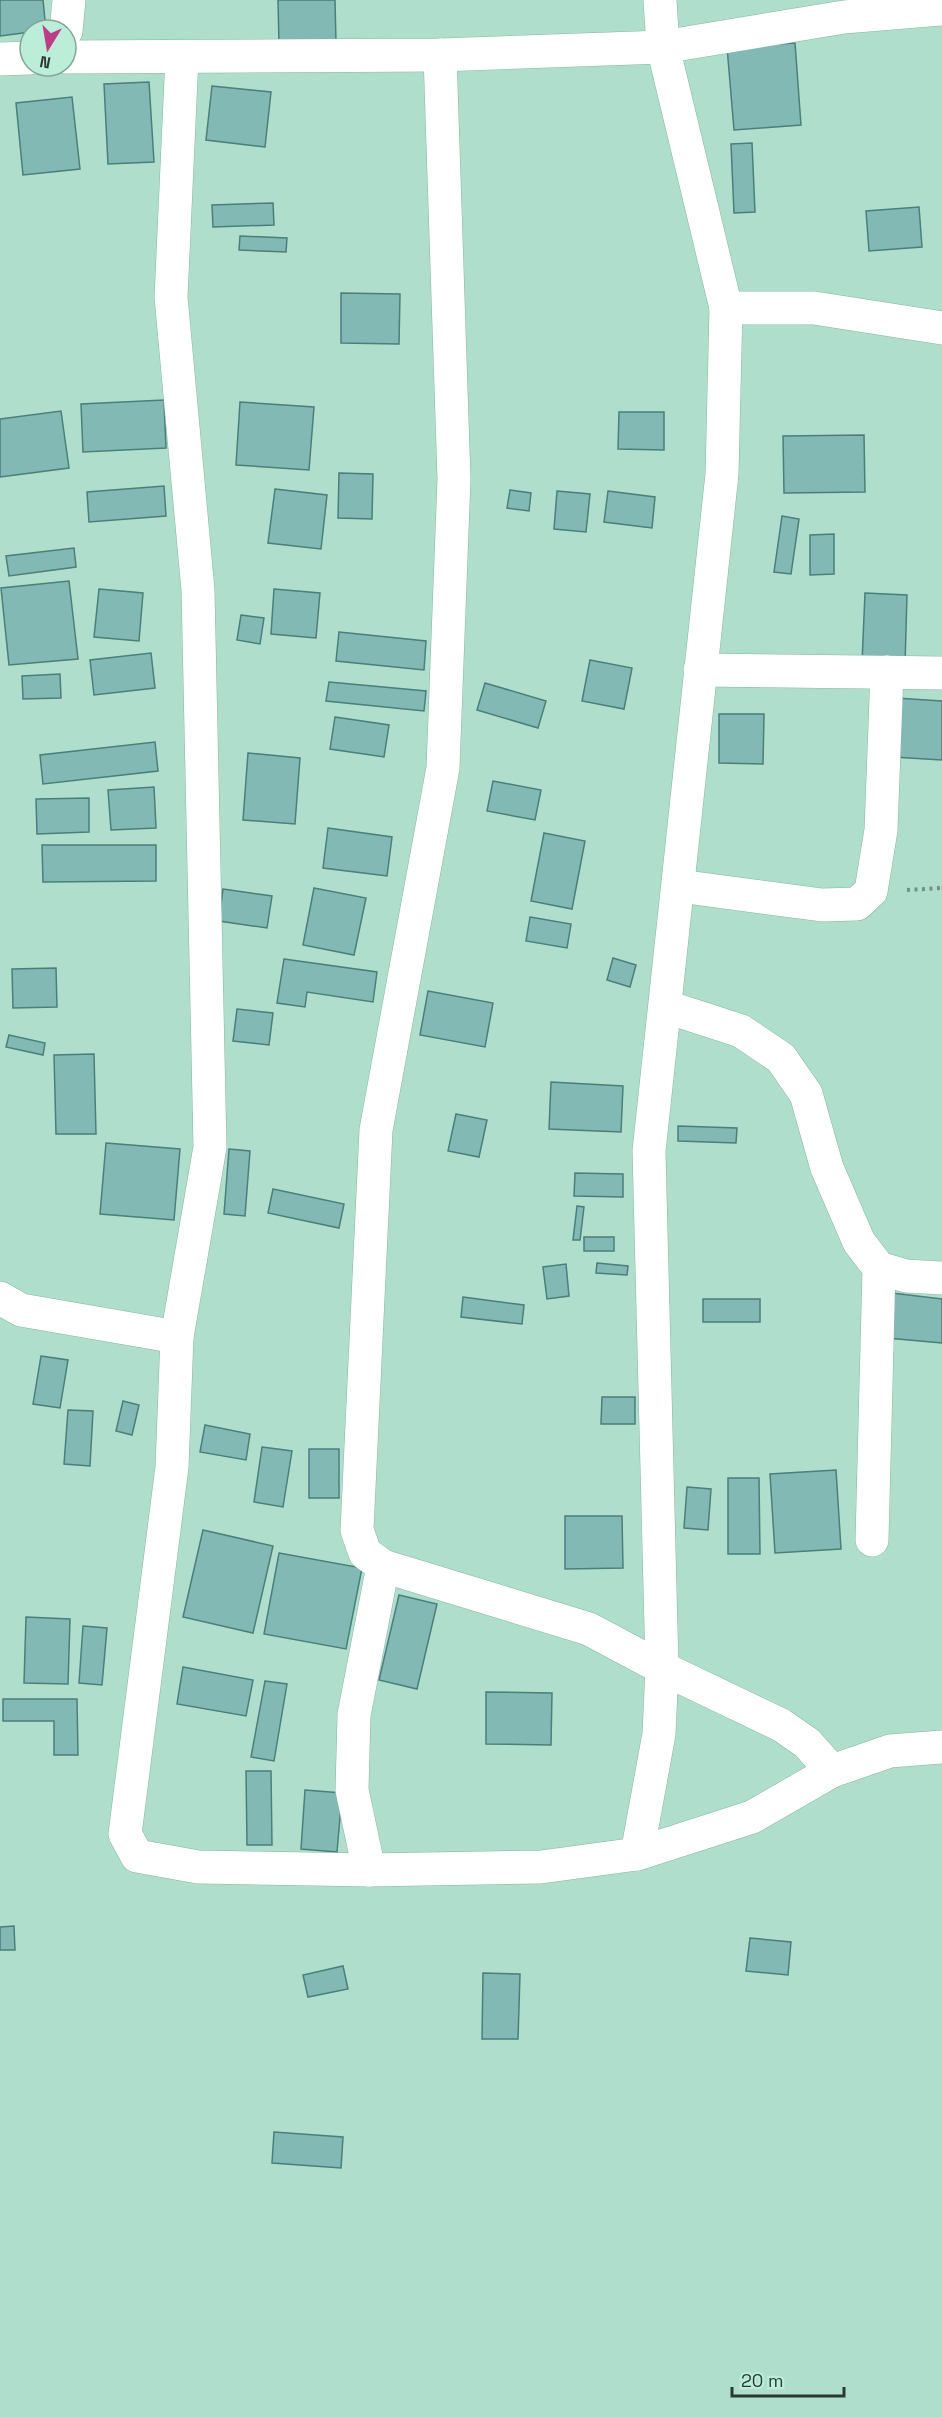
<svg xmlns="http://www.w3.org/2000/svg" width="942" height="2417" font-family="'Space Grotesk',sans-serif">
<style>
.building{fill:#83b9b4;stroke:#4a7f7a;stroke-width:1.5}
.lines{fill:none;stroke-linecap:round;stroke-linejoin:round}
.minor-casing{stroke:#85b5a2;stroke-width:34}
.path{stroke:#6f9284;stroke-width:4;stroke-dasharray:3 4.5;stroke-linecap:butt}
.minor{stroke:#fff;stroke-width:33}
</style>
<rect width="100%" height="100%" fill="#afdfcc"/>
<g class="building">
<polygon points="0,0 43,0 46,30 0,36"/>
<polygon points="278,0 335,0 336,43 279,45"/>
<polygon points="795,43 801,125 734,130 727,47"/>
<polygon points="149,82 154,162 108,164 104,84"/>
<polygon points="212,86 271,92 265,147 206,140"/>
<polygon points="72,97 80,169 23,175 16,103"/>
<polygon points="752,143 755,212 734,213 731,144"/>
<polygon points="273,203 274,225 213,227 212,205"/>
<polygon points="919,207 922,247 869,251 866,211"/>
<polygon points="240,236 287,238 286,252 239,250"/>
<polygon points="341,293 400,294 399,344 341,343"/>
<polygon points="164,400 166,448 83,452 81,404"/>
<polygon points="240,402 314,407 309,470 236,465"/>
<polygon points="61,411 69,468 0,477 0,419"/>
<polygon points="619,412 664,412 664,450 618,449"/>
<polygon points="864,435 865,492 784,493 783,436"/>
<polygon points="339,473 373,474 372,519 338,518"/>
<polygon points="164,486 166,516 89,522 87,492"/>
<polygon points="275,489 327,495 321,549 268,543"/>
<polygon points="510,490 531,493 529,511 507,508"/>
<polygon points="557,491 590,494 586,532 554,529"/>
<polygon points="608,491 655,497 652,528 604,522"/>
<polygon points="782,516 799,519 791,574 774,572"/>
<polygon points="834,534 834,574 810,575 810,535"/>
<polygon points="74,548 76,567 9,576 6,556"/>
<polygon points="69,581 78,659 9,665 1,588"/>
<polygon points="99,589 143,593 139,641 94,637"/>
<polygon points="274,589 320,593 316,638 271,634"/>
<polygon points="865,593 907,595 905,664 862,663"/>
<polygon points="241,615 264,618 260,644 237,640"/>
<polygon points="339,632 426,641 424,670 336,661"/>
<polygon points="151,653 155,688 94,695 90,660"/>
<polygon points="590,660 632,668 624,709 582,701"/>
<polygon points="60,674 61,698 23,699 22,676"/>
<polygon points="329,682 426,691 424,711 326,701"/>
<polygon points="485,683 546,701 538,728 477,710"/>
<polygon points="896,698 942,701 942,760 893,757"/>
<polygon points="719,714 764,714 763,764 719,763"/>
<polygon points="335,717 389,725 384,757 330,749"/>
<polygon points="155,742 158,771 43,784 40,755"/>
<polygon points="248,753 300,758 295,824 243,820"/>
<polygon points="493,781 541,790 535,820 487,811"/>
<polygon points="154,787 156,828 111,830 108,790"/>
<polygon points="89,798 89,832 37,834 36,799"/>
<polygon points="328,828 392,837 387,876 323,868"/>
<polygon points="544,833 585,841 572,909 531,901"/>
<polygon points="42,845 156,845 156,881 43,882"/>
<polygon points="314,888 366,898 354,955 303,945"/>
<polygon points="223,889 272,896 267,928 219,921"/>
<polygon points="530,917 571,924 567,948 526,941"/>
<polygon points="613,958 636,965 630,987 607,980"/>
<polygon points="284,959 377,972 373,1002 307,992 305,1007 277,1003"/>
<polygon points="56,968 57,1007 13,1008 12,969"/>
<polygon points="428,991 493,1003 485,1047 420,1035"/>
<polygon points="237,1009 273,1013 269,1045 233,1041"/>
<polygon points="9,1035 45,1043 43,1055 6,1047"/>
<polygon points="94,1054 96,1134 56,1134 54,1055"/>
<polygon points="551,1082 623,1086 621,1132 549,1129"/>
<polygon points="456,1114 487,1120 479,1157 448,1151"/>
<polygon points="678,1126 737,1128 736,1143 678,1141"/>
<polygon points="106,1143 180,1149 174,1220 100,1214"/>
<polygon points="229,1149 250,1151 245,1216 224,1214"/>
<polygon points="575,1173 623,1174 623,1197 574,1196"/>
<polygon points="273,1189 344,1204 339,1228 268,1213"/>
<polygon points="577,1206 584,1207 580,1240 573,1240"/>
<rect x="584" y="1237" width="30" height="14"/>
<polygon points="597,1263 628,1266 627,1275 596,1273"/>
<polygon points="566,1264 569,1296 547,1299 543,1267"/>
<polygon points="892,1293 942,1299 942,1343 887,1338"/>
<polygon points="463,1297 524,1305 522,1324 461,1317"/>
<rect x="703" y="1299" width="57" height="23"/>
<polygon points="41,1356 68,1360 60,1408 33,1404"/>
<polygon points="602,1397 635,1397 635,1424 601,1424"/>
<polygon points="123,1401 139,1405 132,1435 116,1431"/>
<polygon points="68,1410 93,1411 90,1466 64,1464"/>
<polygon points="205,1425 250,1434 246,1460 200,1452"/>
<polygon points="262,1447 292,1451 283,1507 254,1502"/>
<rect x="309" y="1449" width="30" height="49"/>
<polygon points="836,1470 841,1549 775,1553 770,1474"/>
<polygon points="728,1478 759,1478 760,1554 728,1554"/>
<polygon points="687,1487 711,1489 708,1530 684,1528"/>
<polygon points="565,1516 622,1516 623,1568 565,1569"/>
<polygon points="203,1530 273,1546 253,1633 183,1617"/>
<polygon points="279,1553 362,1568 346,1649 264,1634"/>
<polygon points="399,1595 437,1604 417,1689 379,1680"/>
<polygon points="26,1617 70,1619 68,1684 24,1683"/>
<polygon points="83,1626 107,1628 102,1685 79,1683"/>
<polygon points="183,1667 253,1680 246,1716 177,1704"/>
<polygon points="265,1681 287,1684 274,1761 251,1757"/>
<polygon points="486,1692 552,1693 551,1745 486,1744"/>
<polygon points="3,1699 77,1699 78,1755 54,1755 54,1721 3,1721"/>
<polygon points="246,1771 271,1771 272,1845 247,1845"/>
<polygon points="305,1790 342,1793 337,1852 301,1849"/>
<polygon points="14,1926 15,1950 0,1950 0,1927"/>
<polygon points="750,1938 791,1942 788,1975 746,1971"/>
<polygon points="343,1966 348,1989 308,1997 303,1975"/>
<polygon points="483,1973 520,1974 518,2039 482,2039"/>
<polygon points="274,2132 343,2137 341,2168 272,2163"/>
</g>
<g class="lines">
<g class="minor-casing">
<g id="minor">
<polyline points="66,31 69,0"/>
<polyline points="440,55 454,479 443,768 376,1130 357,1530 365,1553 383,1566 589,1629 662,1668 781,1725 807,1743 832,1771"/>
<polyline points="66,57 440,55 663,47 844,17 942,9"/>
<polyline points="182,57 171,297 198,590 210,1147 177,1337 172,1467 125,1834 137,1856 198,1867 369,1870 541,1867 637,1854 752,1817 832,1771 890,1751 942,1747"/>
<polyline points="0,59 30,58"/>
<polyline points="726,308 814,308 942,328"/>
<polyline points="700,670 942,673"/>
<polyline points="679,886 822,905 857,904 871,891 881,830 887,672"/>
<polyline points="667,1007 741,1031 781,1058 806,1094 827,1168 859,1242 879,1268 906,1276 942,1278"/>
<polyline points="0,1298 21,1310 177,1337"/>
<polyline points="872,1540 879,1268"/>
<polyline points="637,1854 659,1734 662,1668 649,1151 722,474 726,308 663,47 660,0"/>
<polyline points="369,1870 352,1790 354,1715 383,1566"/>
</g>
</g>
<polyline class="path" points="907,890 942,888"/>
<use href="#minor" class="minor"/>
</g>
<g transform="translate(48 48) rotate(191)"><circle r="28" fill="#bcedd9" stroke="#81a697" stroke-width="1.5"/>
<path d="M0-4.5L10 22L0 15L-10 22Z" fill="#bd3d87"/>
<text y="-9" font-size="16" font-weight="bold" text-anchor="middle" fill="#283b34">N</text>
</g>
<path d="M732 2387v9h112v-9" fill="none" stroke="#283b34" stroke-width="3"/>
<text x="741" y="2387" font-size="18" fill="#283b34" stroke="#bcedd9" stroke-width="4.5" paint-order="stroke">20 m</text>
</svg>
